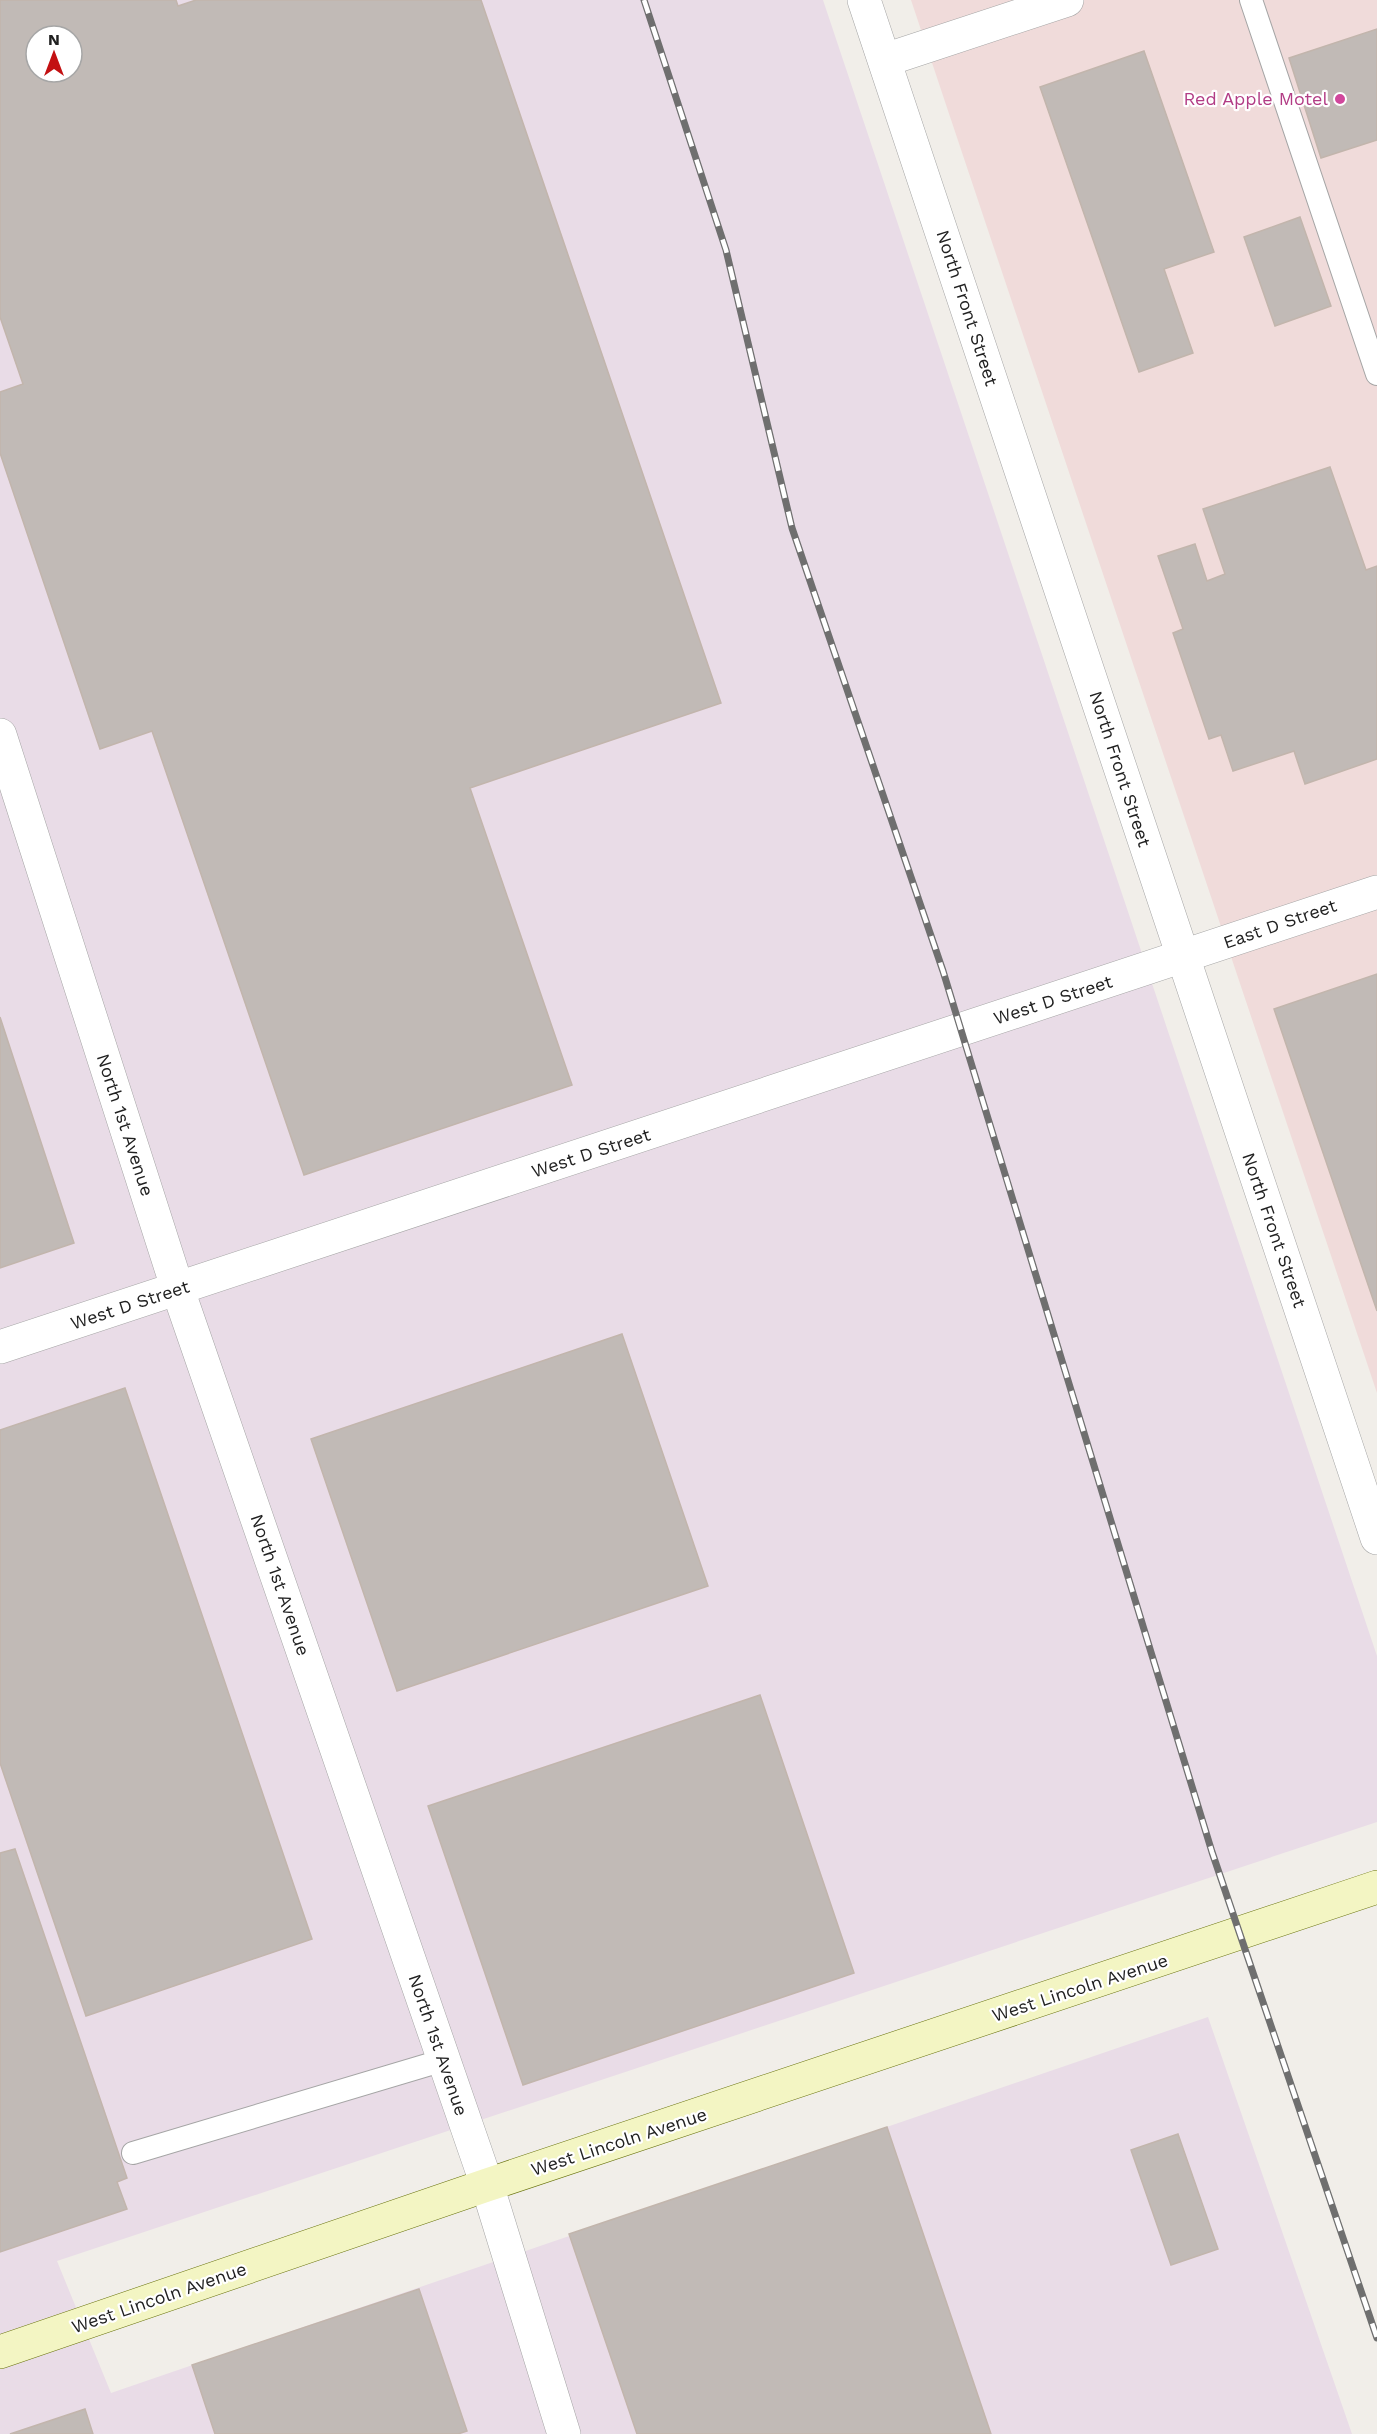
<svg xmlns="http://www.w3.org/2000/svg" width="1377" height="2434" font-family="'Work Sans',sans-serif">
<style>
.commercial{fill:#f0dbda}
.industrial{fill:#e9dce7;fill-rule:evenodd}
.building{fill:#c1bab6;stroke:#c2b5ac;stroke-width:1.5;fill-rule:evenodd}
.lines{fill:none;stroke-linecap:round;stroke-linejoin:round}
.lane-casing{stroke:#a5a5a5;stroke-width:24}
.street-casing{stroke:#a5a5a5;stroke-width:34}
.secondary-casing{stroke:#69730e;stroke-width:34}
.lane{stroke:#fff;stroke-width:22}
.street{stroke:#fff;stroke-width:33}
.secondary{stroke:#f3f5c3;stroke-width:33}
.rail-casing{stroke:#6f6f6f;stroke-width:7}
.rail{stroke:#fff;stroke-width:4.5;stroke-dasharray:14;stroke-linecap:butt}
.hotel-dot{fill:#d1479c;stroke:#fff;stroke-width:2}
.labels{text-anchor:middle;stroke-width:4.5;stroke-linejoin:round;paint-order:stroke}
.hotel-label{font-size:18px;fill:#b23c85;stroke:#fff;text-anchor:end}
.street-label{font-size:18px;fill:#212121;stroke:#fff}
</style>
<rect width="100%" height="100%" fill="#f1eee9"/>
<polygon class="commercial" points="911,0 1377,0 1377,1393"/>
<path class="industrial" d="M0 0H823L1377 1656V1822L57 2261 111 2393 1208 2017 1352 2434H0ZM36 36H72V72H36Z"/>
<g class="building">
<path d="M0 0H176L178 6 196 0H481L721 703 470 788 572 1085 304 1175 152 731 100 749 0 453V392L23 384 0 317ZM36 36H72V72H36Z"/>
<polygon points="1377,29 1377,140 1321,158 1289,58"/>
<polygon points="1144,51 1214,252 1164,269 1193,353 1139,372 1040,87"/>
<polygon points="1300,217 1331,306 1275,326 1244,237"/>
<polygon points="1330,467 1366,570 1377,566 1377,759 1305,784 1294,751 1233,771 1221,735 1209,739 1173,633 1183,629 1158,556 1195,544 1207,581 1225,574 1203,509"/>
<polygon points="1377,974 1377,1311 1274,1009"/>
<polygon points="0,1017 74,1243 0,1268"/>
<polygon points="622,1334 708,1586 397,1691 311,1439"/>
<polygon points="125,1388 312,1939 86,2016 0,1763 0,1430"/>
<polygon points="760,1695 854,1973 523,2085 428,1806"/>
<polygon points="15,1849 127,2178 117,2182 127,2209 0,2252 0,1853"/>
<polygon points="887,2127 991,2434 637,2434 569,2234"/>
<polygon points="1178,2134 1218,2249 1171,2265 1131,2150"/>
<polygon points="419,2289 467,2431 458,2434 215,2434 192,2365"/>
<polygon points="85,2409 93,2434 10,2434"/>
</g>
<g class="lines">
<g class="lane-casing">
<g id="lane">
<polyline points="1251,0 1377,374"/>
<polyline points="133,2153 444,2060"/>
</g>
</g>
<g class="street-casing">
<g id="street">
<polyline points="864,0 1377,1538"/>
<polyline points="885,60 1067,0"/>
<polyline points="0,735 178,1290 487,2185 564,2434"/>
<polyline points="0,1347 1377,892"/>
</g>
</g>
<g class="secondary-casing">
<polyline id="secondary" points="0,2352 487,2185 1377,1887"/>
</g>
<use href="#lane" class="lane"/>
<use href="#street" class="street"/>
<use href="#secondary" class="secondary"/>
<g class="rail-casing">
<polyline id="rail" points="644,0 726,250 792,528 943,971 1212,1852 1377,2338"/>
</g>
<use href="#rail" class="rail"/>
</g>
<circle class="hotel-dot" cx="1340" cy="99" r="6"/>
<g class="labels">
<g class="hotel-label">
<text x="1328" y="105">Red Apple Motel</text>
</g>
<g class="street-label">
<text transform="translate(967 308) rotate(72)" y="6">North Front Street</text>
<text transform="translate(1120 769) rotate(72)" y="6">North Front Street</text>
<text transform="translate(1280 924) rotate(-19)" y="6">East D Street</text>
<text transform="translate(1053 1000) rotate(-18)" y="6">West D Street</text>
<text transform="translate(125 1125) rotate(72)" y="6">North 1st Avenue</text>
<text transform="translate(591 1153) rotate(-18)" y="6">West D Street</text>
<text transform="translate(1274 1230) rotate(71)" y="6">North Front Street</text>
<text transform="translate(130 1305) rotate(-18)" y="6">West D Street</text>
<text transform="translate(280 1585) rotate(71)" y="6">North 1st Avenue</text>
<text transform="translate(1080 1988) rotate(-18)" y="6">West Lincoln Avenue</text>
<text transform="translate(438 2045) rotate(71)" y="6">North 1st Avenue</text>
<text transform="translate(619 2142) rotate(-18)" y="6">West Lincoln Avenue</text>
<text transform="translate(159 2298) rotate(-19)" y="6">West Lincoln Avenue</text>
</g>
</g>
<g transform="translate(54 54)"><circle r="28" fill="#ffffff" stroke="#a6a6a6" stroke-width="1.5"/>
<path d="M0-4.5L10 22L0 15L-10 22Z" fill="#c31012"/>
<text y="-9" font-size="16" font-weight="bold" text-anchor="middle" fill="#212121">N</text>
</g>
</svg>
